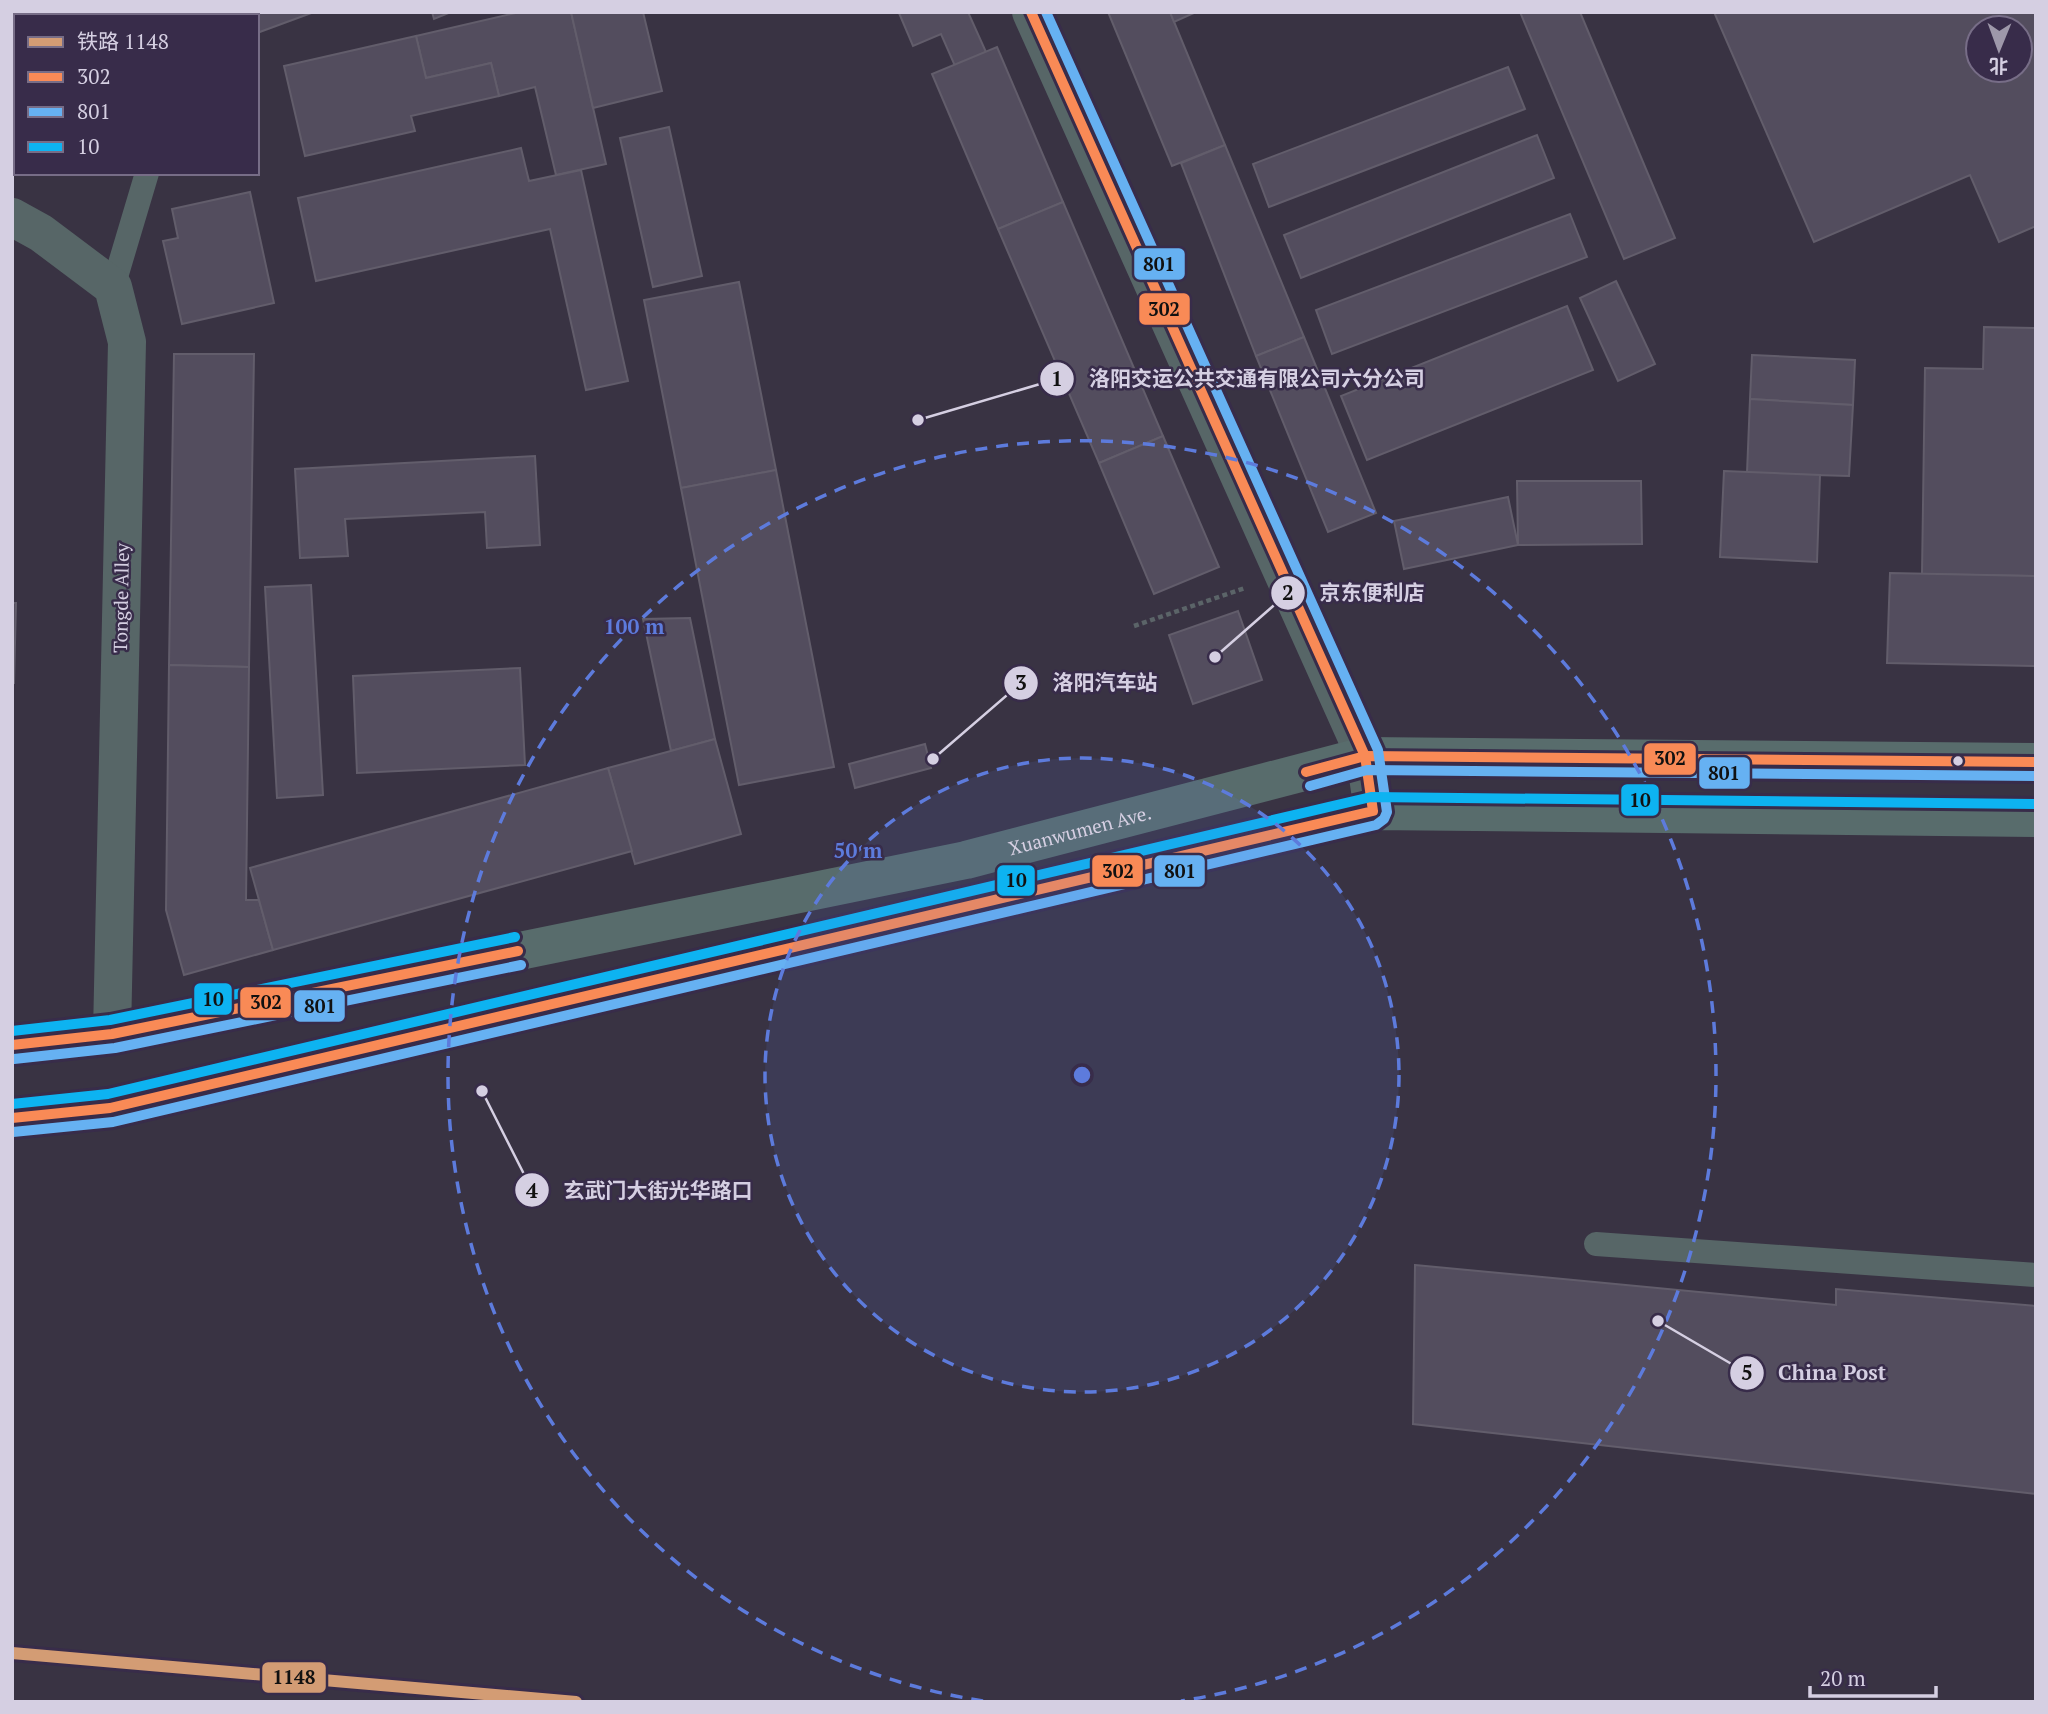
<svg xmlns="http://www.w3.org/2000/svg" width="2048" height="1714" font-family="'PT Serif','Noto Sans SC',serif">
<style>
.building{fill:#534d5e;stroke:#625d6b;stroke-width:2;fill-rule:evenodd}
.lines{fill:none;stroke-linecap:round;stroke-linejoin:round}
.path{stroke:#5b6468;stroke-width:4.5;stroke-dasharray:5 3.5;stroke-linecap:butt}
.service{stroke:#576667;stroke-width:24}
.minor{stroke:#576667;stroke-width:38}
.secondary{stroke:#586c6c;stroke-width:38}
.bus-1-casing{stroke:#382c4a;stroke-width:16}
.bus-2-casing{stroke:#382c4a;stroke-width:16}
.bus-3-casing{stroke:#382c4a;stroke-width:16}
.bus-1{stroke:#f98a56;stroke-width:10}
.bus-2{stroke:#66b1f2;stroke-width:10}
.bus-3{stroke:#0db3f1;stroke-width:10}
.rail-1-casing{stroke:#382c4a;stroke-width:18}
.rail-1{stroke:#d39c74;stroke-width:12}
.ring{fill:none;stroke:#5d7bdc;stroke-width:3.5;stroke-dasharray:12 9}
.bus-dot{fill:#d5cfe2;stroke:#382c4a;stroke-width:2.5}
.labels{text-anchor:middle;stroke-width:5;stroke-linejoin:round;paint-order:stroke}
.street-label{font-size:19px;fill:#d5cfe2;stroke:#382c4a}
.centre{fill:#5d7bdc;stroke:#382c4a;stroke-width:3.5}
.ring-label{font-size:21px;text-anchor:middle;font-weight:bold;fill:#5d7bdc;stroke:#382c4a;stroke-width:5;stroke-linejoin:round;paint-order:stroke}
.leader{fill:none;stroke:#d5cfe2;stroke-width:2.5}
.callout-dot{fill:#d5cfe2;stroke:#382c4a;stroke-width:2.5}
.mark-label{font-size:21px;text-anchor:middle;font-weight:bold;fill:#111}
.callout-label{font-size:21px;text-anchor:middle;font-weight:bold;fill:#d5cfe2;stroke:#382c4a;stroke-width:5;stroke-linejoin:round;paint-order:stroke}
.line-badge{stroke:#382c4a;stroke-width:2.5}
.pale-badge-label{font-size:19px;text-anchor:middle;font-weight:bold;fill:#111}
</style>
<rect width="100%" height="100%" fill="#393343"/>
<g class="building">
<polygon points="143,12 314,12 257,33 257,16 144,16"/>
<polygon points="432,12 451,12 434,19"/>
<polygon points="520,12 571,12 606,164 556,175 535,87 499,96 491,63 426,78 416,36"/>
<polygon points="571,12 643,12 662,91 593,108"/>
<polygon points="902,12 968,12 986,52 955,66 941,34 913,46 899,13"/>
<polygon points="1108,12 1170,12 1225,145 1172,166"/>
<polygon points="1170,12 1196,12 1174,22"/>
<polygon points="1520,12 1580,12 1675,238 1624,259"/>
<path d="M1714 12H2036V226L1999 242 1970 175 1814 242ZM1978 28H2020V70H1978Z"/>
<polygon points="416,36 426,78 491,63 499,96 411,116 415,131 305,156 284,66"/>
<polygon points="997,47 1063,202 998,229 932,74"/>
<polygon points="16,62 16,159 12,160 12,64"/>
<polygon points="1508,67 1525,109 1269,207 1253,164"/>
<polygon points="669,127 702,276 653,287 620,138"/>
<polygon points="1537,135 1554,178 1301,278 1284,235"/>
<polygon points="1225,145 1304,337 1256,356 1181,163"/>
<polygon points="521,148 529,181 581,170 628,381 586,390 550,229 316,281 298,198"/>
<polygon points="250,192 274,303 182,324 163,241 178,238 172,209"/>
<polygon points="1063,202 1163,436 1099,463 998,229"/>
<polygon points="1570,214 1587,257 1332,354 1316,310"/>
<polygon points="1616,281 1655,364 1618,381 1580,298"/>
<polygon points="739,282 776,470 681,488 644,300"/>
<polygon points="1567,306 1593,370 1367,460 1341,396"/>
<polygon points="1984,327 2036,328 2036,576 1922,574 1925,368 1983,369"/>
<polygon points="1304,337 1376,513 1328,532 1256,356"/>
<polygon points="174,354 254,354 249,667 169,665"/>
<polygon points="1752,355 1855,360 1853,405 1750,399"/>
<polygon points="1750,399 1853,405 1849,476 1747,473"/>
<polygon points="1163,436 1219,567 1154,594 1099,463"/>
<polygon points="535,456 540,545 487,548 485,512 345,519 348,556 300,558 295,469"/>
<polygon points="776,470 834,767 739,785 681,488"/>
<polygon points="1724,471 1820,475 1817,562 1720,557"/>
<polygon points="1517,481 1641,481 1642,544 1518,545"/>
<polygon points="1508,497 1518,545 1404,569 1394,521"/>
<polygon points="1890,573 2036,576 2036,666 1887,663"/>
<polygon points="311,585 323,795 277,798 265,587"/>
<polygon points="12,603 16,603 14,683 12,683"/>
<polygon points="1238,611 1262,680 1193,704 1169,635"/>
<polygon points="690,618 715,739 671,751 643,619"/>
<polygon points="169,665 249,667 246,900 259,900 273,950 184,975 166,910"/>
<polygon points="520,668 525,765 357,773 353,676"/>
<polygon points="715,739 741,834 635,864 608,768"/>
<polygon points="925,744 931,768 855,788 849,764"/>
<polygon points="608,768 632,851 273,950 250,868"/>
<polygon points="1415,1265 1836,1305 1836,1289 2036,1306 2036,1494 1413,1424"/>
</g>
<g class="lines">
<polyline class="path" points="1134,626 1245,588"/>
<g class="service">
<polyline points="115,12 116,16"/>
<polyline points="113,287 147,173"/>
<polyline points="1596,1244 2036,1275"/>
</g>
<g class="minor">
<polyline points="1031,12 1365,756 1373,811"/>
<polyline points="12,217 41,233 113,287 127,342 112,1034"/>
</g>
<g class="secondary">
<path id="s1" d="M12 1045 112 1034 966 860 1365 756 2036 762"/>
<polyline points="12,1118 110,1108 1373,811 2036,818"/>
</g>
<g class="bus-1-casing">
<g id="bus-1">
<polyline points="1306,772 1365,756 2036,762"/>
<polyline points="12,1045 112,1034 518,951"/>
<polyline points="12,1118 110,1108 1373,811 1365,756 1031,12"/>
</g>
</g>
<g class="bus-2-casing">
<g id="bus-2">
<polyline points="1310,786 1367,770 2036,776"/>
<polyline points="14,1059 115,1048 521,965"/>
<polyline points="13,1132 113,1122 1376,825 1384,819 1387,812 1378,750 1046,12"/>
</g>
</g>
<g class="bus-3-casing">
<g id="bus-3">
<polyline points="12,1031 110,1020 515,937"/>
<polyline points="12,1104 108,1094 1371,797 2036,804"/>
</g>
</g>
<use href="#bus-1" class="bus-1"/>
<use href="#bus-2" class="bus-2"/>
<use href="#bus-3" class="bus-3"/>
<g class="rail-1-casing">
<polyline id="rail-1" points="12,1653 576,1702"/>
</g>
<use href="#rail-1" class="rail-1"/>
</g>
<circle cx="1082" cy="1075" r="317" fill="#5d7bdc" fill-opacity=".12"/>
<g class="ring">
<circle cx="1082" cy="1075" r="317"/>
<path d="M983 1701A634 634 0 1 1 1181 1701"/>
</g>
<circle class="bus-dot" cx="1958" cy="761" r="6"/>
<g class="labels">
<g class="street-label">
<text transform="translate(121 598) rotate(-89)" y="7">Tongde Alley</text>
<text dy="7" stroke="none"><textPath href="#s1" startOffset="1090">Xuanwumen Ave.</textPath></text>
</g>
</g>
<circle cx="1082" cy="1075" r="10" class="centre"/>
<g class="ring-label">
<text x="634" y="634">100 m</text>
<text x="858" y="858">50 m</text>
</g>
<path class="leader" d="M918 420L1057 379M1215 657L1288 593M933 759L1021 683M482 1091L532 1190M1658 1321L1747 1373"/>
<g class="callout-dot">
<circle cx="918" cy="420" r="7"/>
<circle cx="1215" cy="657" r="7"/>
<circle cx="933" cy="759" r="7"/>
<circle cx="482" cy="1091" r="7"/>
<circle cx="1658" cy="1321" r="7"/>
<circle cx="1057" cy="379" r="18"/>
<circle cx="1288" cy="593" r="18"/>
<circle cx="1021" cy="683" r="18"/>
<circle cx="532" cy="1190" r="18"/>
<circle cx="1747" cy="1373" r="18"/>
</g>
<g class="mark-label">
<text x="1057" y="386">1</text>
<text x="1288" y="600">2</text>
<text x="1021" y="690">3</text>
<text x="532" y="1198">4</text>
<text x="1747" y="1380">5</text>
</g>
<g class="callout-label">
<text x="1257" y="386">洛阳交运公共交通有限公司六分公司</text>
<text x="1372" y="600">京东便利店</text>
<text x="1105" y="690">洛阳汽车站</text>
<text x="658" y="1198">玄武门大街光华路口</text>
<text x="1832" y="1380">China Post</text>
</g>
<g class="line-badge">
<rect x="1133" y="247" width="53" height="34" rx="7" fill="#66b1f2"/>
<rect x="1138" y="292" width="53" height="34" rx="7" fill="#f98a56"/>
<rect x="1643" y="742" width="54" height="34" rx="7" fill="#f98a56"/>
<rect x="1698" y="756" width="53" height="34" rx="7" fill="#66b1f2"/>
<rect x="1620" y="783" width="40" height="34" rx="7" fill="#0db3f1"/>
<rect x="1091" y="854" width="53" height="34" rx="7" fill="#f98a56"/>
<rect x="1153" y="854" width="53" height="34" rx="7" fill="#66b1f2"/>
<rect x="996" y="864" width="40" height="33" rx="7" fill="#0db3f1"/>
<rect x="193" y="982" width="40" height="34" rx="7" fill="#0db3f1"/>
<rect x="239" y="986" width="53" height="33" rx="7" fill="#f98a56"/>
<rect x="293" y="989" width="53" height="34" rx="7" fill="#66b1f2"/>
<rect x="261" y="1661" width="66" height="33" rx="7" fill="#d39c74"/>
</g>
<g class="pale-badge-label">
<text x="1159" y="271">801</text>
<text x="1164" y="316">302</text>
<text x="1670" y="765">302</text>
<text x="1724" y="780">801</text>
<text x="1640" y="807">10</text>
<text x="1118" y="878">302</text>
<text x="1180" y="878">801</text>
<text x="1016" y="887">10</text>
<text x="213" y="1006">10</text>
<text x="266" y="1009">302</text>
<text x="320" y="1013">801</text>
<text x="294" y="1684">1148</text>
</g>
<rect width="2048" height="1714" fill="none" stroke="#d5cfe2" stroke-width="28"/>
<rect x="14" y="14" width="245" height="161" fill="#382c4a" stroke="#776d87" stroke-width="2"/>
<rect x="28" y="37" width="35" height="10" fill="#d39c74" stroke="#776d87" stroke-width="2"/>
<text x="77" y="49" font-size="21" fill="#d5cfe2">铁路 1148</text>
<rect x="28" y="72" width="35" height="10" fill="#f98a56" stroke="#776d87" stroke-width="2"/>
<text x="77" y="84" font-size="21" fill="#d5cfe2">302</text>
<rect x="28" y="107" width="35" height="10" fill="#66b1f2" stroke="#776d87" stroke-width="2"/>
<text x="77" y="119" font-size="21" fill="#d5cfe2">801</text>
<rect x="28" y="142" width="35" height="10" fill="#0db3f1" stroke="#776d87" stroke-width="2"/>
<text x="77" y="154" font-size="21" fill="#d5cfe2">10</text>
<g transform="translate(1999 49) rotate(181)"><circle r="33" fill="#382c4a" stroke="#776d87" stroke-width="2"/>
<path d="M0-5L12 26L0 18L-12 26Z" fill="#9e98aa"/>
<text y="-10" font-size="19" font-weight="bold" text-anchor="middle" fill="#d5cfe2">北</text>
</g>
<path d="M1810 1686v10h126v-10" fill="none" stroke="#d5cfe2" stroke-width="3.5"/>
<text x="1820" y="1686" font-size="21" fill="#d5cfe2" stroke="#382c4a" stroke-width="5" paint-order="stroke">20 m</text>
</svg>
